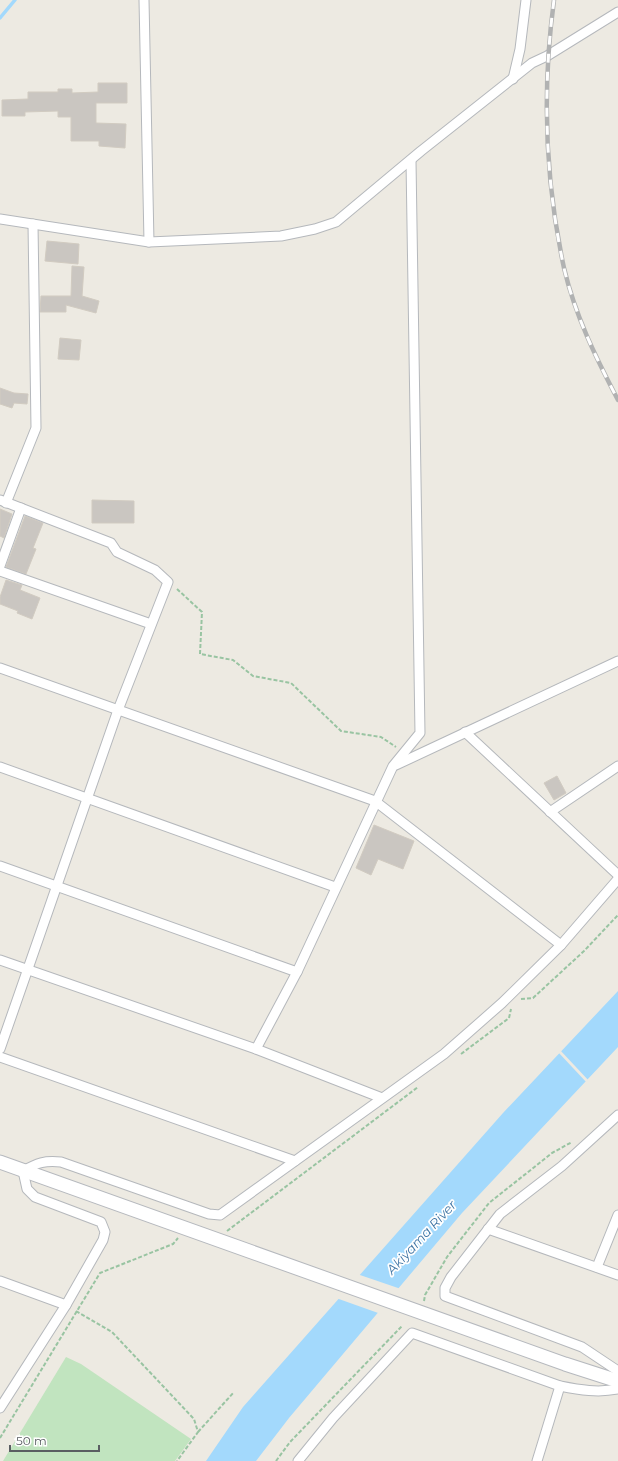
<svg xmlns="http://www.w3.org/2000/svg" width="618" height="1461" font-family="Montserrat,sans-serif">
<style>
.green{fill:#c1e4bf}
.water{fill:#a3d9fc}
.pier{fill:#edeae2}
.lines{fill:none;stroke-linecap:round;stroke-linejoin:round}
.stream{stroke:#a3d9fc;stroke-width:3.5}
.building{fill:#cac6c1;stroke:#d1cbc1}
.street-casing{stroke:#b5b8bc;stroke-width:11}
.secondary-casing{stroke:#b6b9be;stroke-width:15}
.path{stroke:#99c4a2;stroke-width:2;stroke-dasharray:4 2;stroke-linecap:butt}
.street{stroke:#fff;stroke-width:9}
.secondary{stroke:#fff;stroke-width:13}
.rail-casing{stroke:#b1b2b2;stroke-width:4.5}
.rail{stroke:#fff;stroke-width:3;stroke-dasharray:9;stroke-linecap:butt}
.labels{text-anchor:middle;stroke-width:3.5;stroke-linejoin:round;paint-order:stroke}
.water-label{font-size:13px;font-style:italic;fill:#3f75a4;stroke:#fff}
</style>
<rect width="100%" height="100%" fill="#edeae2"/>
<polygon class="green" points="66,1357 81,1364 191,1439 175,1461 3,1461"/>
<polygon class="water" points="618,991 618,1047 462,1213 289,1418 256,1461 206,1461 243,1407 503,1113"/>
<g class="pier">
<polygon points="560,1050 590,1082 588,1084 558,1052"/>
<polygon points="357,1274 401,1289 381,1314 336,1298"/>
</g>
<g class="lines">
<polyline class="stream" points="0,18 15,0"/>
</g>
<g class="building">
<polygon points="98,83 127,83 127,103 96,103 96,123 126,124 125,148 99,146 99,141 71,141 71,117 58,117 58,111 25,112 25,116 2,116 2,100 28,99 28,92 58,92 58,89 72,89 72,93 98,92"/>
<polygon points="47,241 79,244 78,264 45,261"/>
<polygon points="72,266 84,267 82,296 99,301 96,313 66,305 66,312 40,312 41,296 71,296"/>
<polygon points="60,338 81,340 79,360 58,359"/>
<polygon points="0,388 14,393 28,394 27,404 14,403 12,408 0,404"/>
<polygon points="92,500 134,501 134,523 92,523"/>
<polygon points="0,509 12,514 4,538 0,536"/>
<polygon points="25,516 43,523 33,548 36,549 26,574 6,567"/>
<polygon points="6,580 22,585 20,590 40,598 32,619 17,613 18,611 0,604 0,597"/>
<polygon points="557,776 566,793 554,800 544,783"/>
<polygon points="374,825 414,841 403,869 378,859 371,875 356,868"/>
</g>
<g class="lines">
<g class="street-casing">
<g id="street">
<polyline points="144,0 149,242"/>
<polyline points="513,79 520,49 526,0"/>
<polyline points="0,219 149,242 281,236 315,229 336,222 421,151 532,63 547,56 618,12"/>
<polyline points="0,500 111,543 117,552 155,570 168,582 118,710 0,1049"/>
<polyline points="6,503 36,428 33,224"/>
<polyline points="0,566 21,508"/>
<polyline points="0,571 151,624"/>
<polyline points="0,668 375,801 561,945"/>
<polyline points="465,732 618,875"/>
<polyline points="396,765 618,661"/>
<polyline points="0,767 335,887"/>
<polyline points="550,812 618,766"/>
<polyline points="0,866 297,972"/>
<polyline points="0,960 256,1049 382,1098"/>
<polyline points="256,1049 297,972 393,766 420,733 411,161"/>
<polyline points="0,1057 295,1161"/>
<polyline points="618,1115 562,1166 500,1214 451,1277 445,1288 445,1296 582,1347 618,1371"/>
<polyline points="488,1229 618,1275"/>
<polyline points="597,1267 618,1215"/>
<polyline points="0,1281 66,1305"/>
<path d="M0 1408 66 1305 103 1240 105 1232 101 1222 35 1197 27 1189 23 1171C37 1163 45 1160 61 1162L209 1214 220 1215 444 1054 502 1003 561 945 618 879"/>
<path d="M298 1461 333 1418 412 1333 560 1386C580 1390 598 1393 618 1389"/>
<polyline points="537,1461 560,1386"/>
</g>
</g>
<g class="secondary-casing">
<polyline id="secondary" points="0,1162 565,1364 618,1381"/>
</g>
<g class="path">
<polyline points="177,589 202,612 200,654 233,660 253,676 291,683 341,731 381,737 396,747"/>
<polyline points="521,999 533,998 584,951 618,915"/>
<polyline points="461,1054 509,1018 511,1009"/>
<polyline points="227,1231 418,1087"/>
<polyline points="424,1301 425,1295 447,1257 489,1203 552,1153 572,1142"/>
<polyline points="76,1311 112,1332 194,1419 198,1432 177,1461"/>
<polyline points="198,1432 234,1392"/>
<polyline points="0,1438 100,1273 173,1244 178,1238"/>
<polyline points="276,1461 290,1442 402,1326"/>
</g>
<use href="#street" class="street"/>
<use href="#secondary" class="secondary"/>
<g class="rail-casing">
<path id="rail" d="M554 0C542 89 545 180 564 268 575 315 596 358 618 400"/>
</g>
<use href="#rail" class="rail"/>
</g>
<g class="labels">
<g class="water-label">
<text transform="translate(421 1237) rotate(-47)" y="5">Akiyama River</text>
</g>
</g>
<path d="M10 1445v6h89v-6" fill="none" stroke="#5a5e62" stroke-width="2"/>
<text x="16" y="1445" font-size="12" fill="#5a5e62" stroke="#ffffff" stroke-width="3" paint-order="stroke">50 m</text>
</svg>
